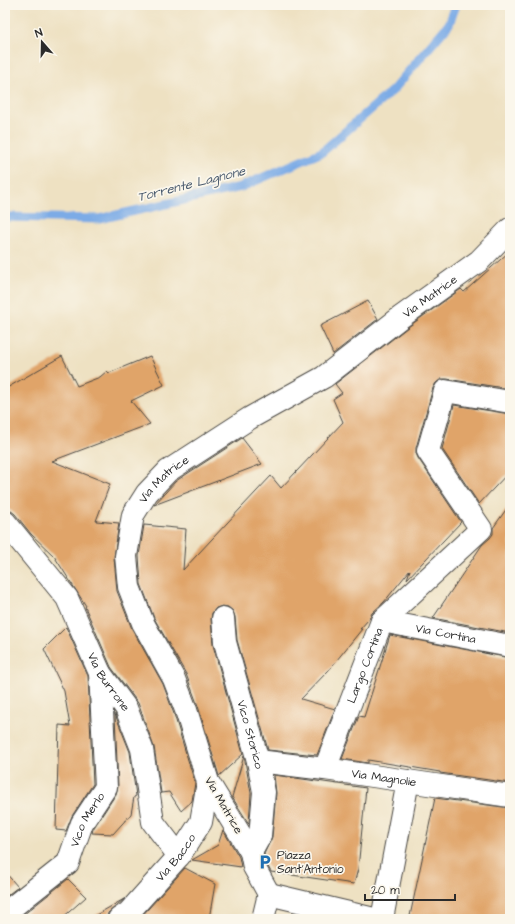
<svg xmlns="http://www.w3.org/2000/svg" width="515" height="924" font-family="'Architects Daughter',sans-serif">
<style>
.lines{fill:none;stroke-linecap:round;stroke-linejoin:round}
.stream{stroke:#7babe6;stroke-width:9}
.building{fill:#e0a469}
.street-casing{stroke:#484642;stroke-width:24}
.street{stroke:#fff;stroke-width:22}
.labels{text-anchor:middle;stroke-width:3.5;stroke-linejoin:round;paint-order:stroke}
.street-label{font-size:12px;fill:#2b2b2b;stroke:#fbf7ec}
.poi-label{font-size:12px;fill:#2b2b2b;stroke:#fbf7ec;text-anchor:start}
.water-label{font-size:13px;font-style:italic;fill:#47586c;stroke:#fbf7ec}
</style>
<rect width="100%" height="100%" fill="#fbf7ec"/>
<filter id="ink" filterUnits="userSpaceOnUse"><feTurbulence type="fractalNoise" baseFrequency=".025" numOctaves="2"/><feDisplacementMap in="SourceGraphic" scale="8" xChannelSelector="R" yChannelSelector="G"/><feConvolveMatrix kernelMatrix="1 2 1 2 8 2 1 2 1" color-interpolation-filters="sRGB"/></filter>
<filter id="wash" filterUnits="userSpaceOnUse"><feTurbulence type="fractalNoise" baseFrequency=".012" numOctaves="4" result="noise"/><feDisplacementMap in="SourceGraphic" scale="16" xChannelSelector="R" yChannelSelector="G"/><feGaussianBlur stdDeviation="0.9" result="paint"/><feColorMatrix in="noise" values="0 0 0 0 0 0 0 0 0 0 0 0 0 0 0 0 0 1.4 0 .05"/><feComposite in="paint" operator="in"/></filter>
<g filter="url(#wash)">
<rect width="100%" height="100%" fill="#eee1c2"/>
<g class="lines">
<polyline class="stream" points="5,217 99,219 241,187 322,152 393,90 449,24 456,5"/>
</g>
<g id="blocks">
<g class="building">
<polygon points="510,251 510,389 447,379 441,379 436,383 433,388 416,448 416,453 418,458 461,522 407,579 410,570 384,602 372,613 369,619 360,629 362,629 328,671 301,699 335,709 317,755 268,750 237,640 235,617 233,611 228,607 222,606 216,608 212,613 211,619 213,645 243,754 219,776 198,706 186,674 154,618 141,584 139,556 144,525 186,529 183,570 271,476 281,488 343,422 333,399 342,393 335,384 408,327 461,289 464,292"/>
<polygon points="368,301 378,319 333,354 320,326"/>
<polygon points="62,356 77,386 100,377 107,371 109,373 150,356 164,385 131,401 150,424 52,461 110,484 96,521 119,523 114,557 117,591 132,629 163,684 174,714 195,783 192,801 181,811 169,792 161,793 154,747 138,703 111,667 85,607 86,606 54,556 31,534 15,514 10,510 5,509 5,389"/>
<polygon points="454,405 510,414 510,471 479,504 442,449"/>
<polygon points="242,438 262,464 154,505 176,481"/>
<polygon points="510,504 510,633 433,618 482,545 490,538 493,534 493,528"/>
<polygon points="66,627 88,676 93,784 72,816 66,831 56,830 59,725 70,726 64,691 44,649"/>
<polygon points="390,635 510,658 510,783 440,773 440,772 368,760 368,763 342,759 359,716 364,717"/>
<polygon points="115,714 130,752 136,796 134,797 131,814 113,834 92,833 93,829 116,794 118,787"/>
<polygon points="244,756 251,793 249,824 232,797"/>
<polygon points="274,775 366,788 358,869 354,884 271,872 266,863 264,854 272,837 276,793"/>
<polygon points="435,798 510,808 510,919 423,919 410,916"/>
<polygon points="223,830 239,857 241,867 192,860 218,845"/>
<polygon points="185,868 215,884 209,919 139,919"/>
<polygon points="5,872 18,887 5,897"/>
<polygon points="68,879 86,897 61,919 18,919"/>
<polygon points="124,899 108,913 107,919 89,919"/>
</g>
</g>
</g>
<g filter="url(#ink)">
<use href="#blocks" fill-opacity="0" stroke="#484642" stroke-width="1"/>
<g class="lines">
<g class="street-casing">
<g id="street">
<path id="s1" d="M5 522 67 598 100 673 126 708 142 749 153 822 179 856"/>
<path id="s2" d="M223 618 225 642 258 761 264 792 260 836 251 852"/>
<path id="s3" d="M382 621 510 646"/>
<path id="s4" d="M258 761 325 769 510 796"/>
<path id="s5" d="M325 769 382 621 481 529 428 451 445 391 510 402"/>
<path id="s6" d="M269 894 254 867 251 852 208 782 186 710 174 679 143 623 129 587 126 556 133 515 147 493 168 471 250 418 324 377 401 317 479 261 510 229"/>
<polyline points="269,894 374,919"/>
<path id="s7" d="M5 913 68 863 82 823 106 787 100 673"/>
<path id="s8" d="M119 919 128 913 179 856 201 822 208 782"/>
<polyline points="263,919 269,894"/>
<polyline points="382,919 408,781"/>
</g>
</g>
<use href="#street" class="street"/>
</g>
</g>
<defs>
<g id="parking-bare" transform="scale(1.2)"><path d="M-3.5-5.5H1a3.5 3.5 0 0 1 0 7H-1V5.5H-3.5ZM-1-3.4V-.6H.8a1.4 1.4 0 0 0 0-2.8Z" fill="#1f6fb2" stroke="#fbf7ec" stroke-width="2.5" paint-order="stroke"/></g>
</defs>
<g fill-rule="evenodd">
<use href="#parking-bare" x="265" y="862"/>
</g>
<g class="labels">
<g class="street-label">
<text dy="4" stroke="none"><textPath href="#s6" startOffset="784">Via Matrice</textPath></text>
<text dy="4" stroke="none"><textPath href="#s6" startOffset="460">Via Matrice</textPath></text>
<text dy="4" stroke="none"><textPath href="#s3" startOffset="65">Via Cortina</textPath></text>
<text dy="4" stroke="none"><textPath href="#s5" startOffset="111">Largo Cortina</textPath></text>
<text dy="4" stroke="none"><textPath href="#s1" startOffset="192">Via Burrone</textPath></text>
<text dy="4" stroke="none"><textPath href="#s2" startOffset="120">Vico Storico</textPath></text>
<text dy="4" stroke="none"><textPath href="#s4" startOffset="127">Via Magnolie</textPath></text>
<text transform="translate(224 805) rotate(60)" y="4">Via Matrice</text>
<text dy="4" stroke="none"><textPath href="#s7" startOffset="128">Vico Merlo</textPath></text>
<text dy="4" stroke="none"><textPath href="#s8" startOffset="84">Via Bacco</textPath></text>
</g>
<g class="poi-label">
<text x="277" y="859">Piazza<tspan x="277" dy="14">Sant'Antonio</tspan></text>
</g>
<g class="water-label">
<text transform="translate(191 183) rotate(-14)" y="5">Torrente Lagnone</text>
</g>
</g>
<rect width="515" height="924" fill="none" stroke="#fbf7ec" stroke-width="20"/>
<g transform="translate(42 42) rotate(340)" stroke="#fbf7ec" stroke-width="3" paint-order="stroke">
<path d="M0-3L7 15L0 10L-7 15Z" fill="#2b2b2b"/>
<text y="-6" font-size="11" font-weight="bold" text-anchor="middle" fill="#2b2b2b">N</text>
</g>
<path d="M365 894v6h90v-6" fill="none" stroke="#2b2b2b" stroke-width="2"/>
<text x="371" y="894" font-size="12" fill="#2b2b2b" stroke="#fbf7ec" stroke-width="3" paint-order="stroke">20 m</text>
</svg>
